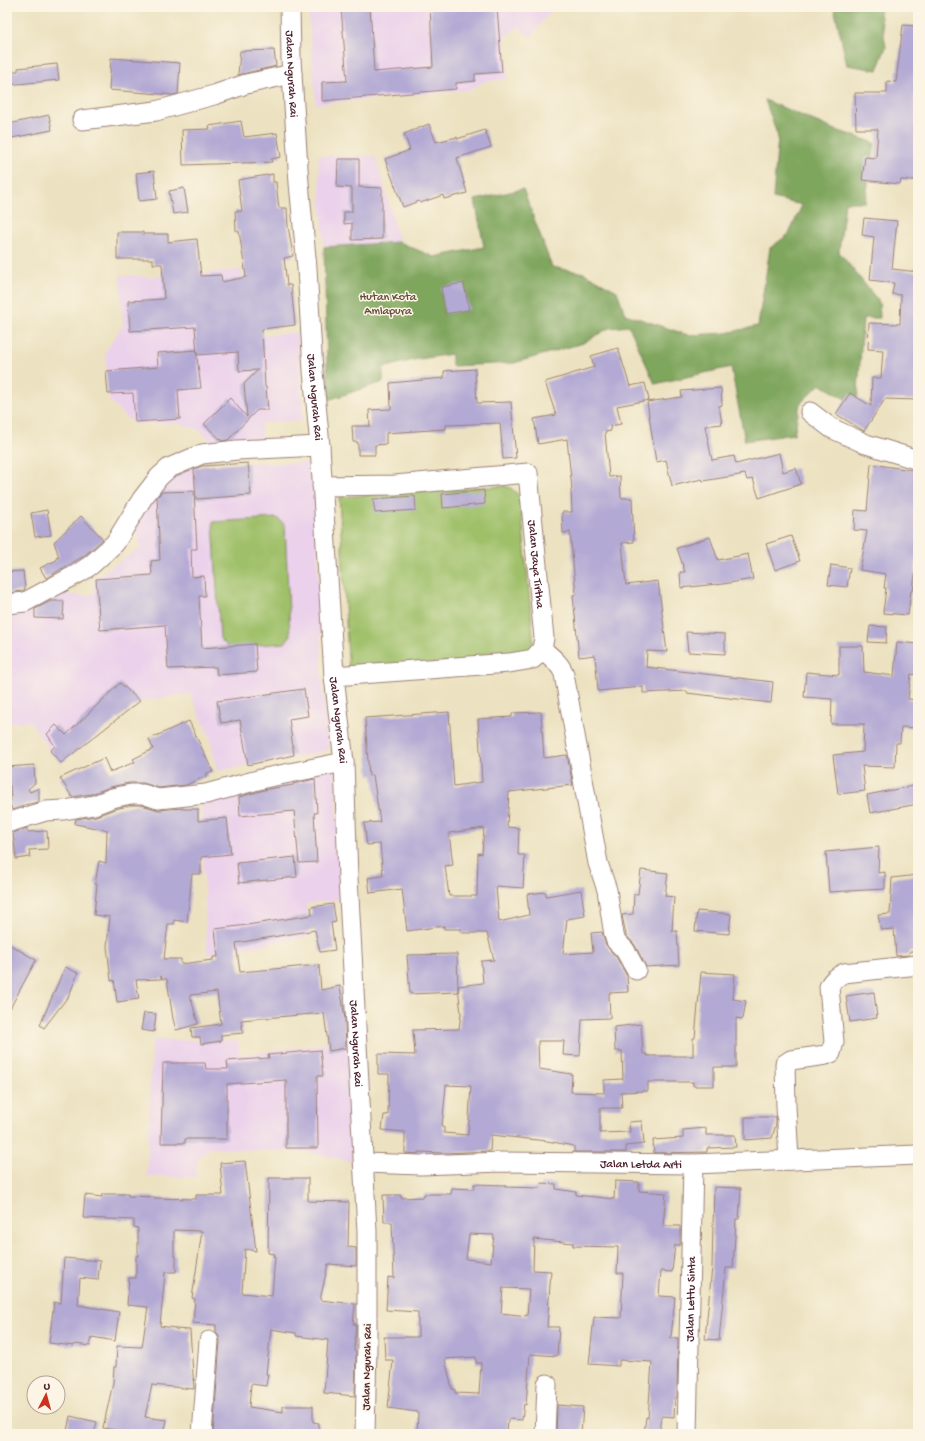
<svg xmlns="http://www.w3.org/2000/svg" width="925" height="1441" font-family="'Gochi Hand',sans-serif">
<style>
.built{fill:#ebd1eb}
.green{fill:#9fc069;stroke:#74704a}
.forest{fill:#7fa65d;stroke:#646244}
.building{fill:#b2a9d4;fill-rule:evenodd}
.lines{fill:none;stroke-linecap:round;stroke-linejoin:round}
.minor-casing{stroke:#9b8076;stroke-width:21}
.minor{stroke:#fff;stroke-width:19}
.labels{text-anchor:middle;stroke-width:3;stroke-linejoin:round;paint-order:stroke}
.street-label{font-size:12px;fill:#4a1f2b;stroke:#fcf5e5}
.park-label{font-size:12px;fill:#644f3e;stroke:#fcf5e5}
</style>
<rect width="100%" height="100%" fill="#fcf5e5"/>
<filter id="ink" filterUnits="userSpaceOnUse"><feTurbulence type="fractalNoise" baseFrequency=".025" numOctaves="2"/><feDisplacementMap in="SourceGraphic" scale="8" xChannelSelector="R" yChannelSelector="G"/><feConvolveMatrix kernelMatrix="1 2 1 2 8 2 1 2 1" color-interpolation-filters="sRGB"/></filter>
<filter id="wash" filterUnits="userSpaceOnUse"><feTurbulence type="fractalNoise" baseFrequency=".012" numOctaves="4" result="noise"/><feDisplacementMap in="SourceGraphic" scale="16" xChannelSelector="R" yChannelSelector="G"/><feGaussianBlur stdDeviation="0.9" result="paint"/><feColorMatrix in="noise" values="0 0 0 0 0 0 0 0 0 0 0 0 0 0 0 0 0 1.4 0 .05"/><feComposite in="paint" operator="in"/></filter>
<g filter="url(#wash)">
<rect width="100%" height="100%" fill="#ece2c1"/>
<g class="built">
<polygon points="308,7 555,7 546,17 531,37 518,27 504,37 508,79 485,81 469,90 316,104"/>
<polygon points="318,156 375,156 382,179 399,242 324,247"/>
<polygon points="242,270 252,337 297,332 303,420 261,423 263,451 215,453 211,442 201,431 179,423 135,424 121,413 109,399 105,352 123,325 120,275 150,277"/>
<polygon points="248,463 314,463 322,675 329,749 317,753 217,771 210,737 190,694 140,701 61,763 50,751 30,721 7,723 7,616 22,613 66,594 81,596 94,594 95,578 141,547 134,522 153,491 175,473 194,467"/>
<polygon points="335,767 340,899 306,904 309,937 207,954 201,798"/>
<polygon points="152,1040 238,1041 240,1055 322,1044 351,1046 350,1098 356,1162 306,1152 207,1148 198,1160 195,1177 147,1176"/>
</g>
<g class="green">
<polygon points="505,486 511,488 520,496 534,648 531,656 349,676 339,497"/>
<polygon points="277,518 285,525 290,636 285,643 228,647 220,639 213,522"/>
</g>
<g class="forest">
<polygon points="834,7 879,7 886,47 877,70 847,65"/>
<polygon points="765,100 833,129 875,143 865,202 845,202 839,252 879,302 880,318 863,318 857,406 820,384 800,404 794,434 745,441 731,367 655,384 629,326 609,328 583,343 514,363 452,366 452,354 413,360 383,368 383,382 328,400 324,247 399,242 434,257 484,247 475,200 523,189 552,267 584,273 617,291 625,314 688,335 726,333 758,326 770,248 789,234 802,205 773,198 778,137"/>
</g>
<g id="blocks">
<g class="building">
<polygon points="341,7 370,7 374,72 433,67 430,7 497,7 502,72 475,74 475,81 456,83 456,89 322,101 322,82 347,81"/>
<polygon points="903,25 918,26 918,160 916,180 901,180 900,184 862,180 865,157 876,158 878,129 856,129 855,93 887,93 887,81 896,82"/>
<polygon points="274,50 276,66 238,75 240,51"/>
<polygon points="111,58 180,63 178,94 173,95 109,90"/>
<polygon points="57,64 59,80 7,85 7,72 18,71 18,68"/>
<polygon points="49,115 52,130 12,138 9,124"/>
<polygon points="241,121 244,137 277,133 281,157 271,159 272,162 183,165 182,130 210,129 209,126"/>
<polygon points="429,124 436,142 457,137 457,139 485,130 491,147 457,158 467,193 444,199 443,195 420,203 419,201 403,207 385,159 410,150 404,134"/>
<polygon points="338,159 359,159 359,187 382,188 382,239 352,240 352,223 344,224 344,212 352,212 352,188 337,187"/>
<polygon points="154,171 157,199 139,201 136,173"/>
<polygon points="273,174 273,182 276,182 279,208 287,208 288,226 293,256 284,258 287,285 291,285 295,325 262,329 265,387 266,387 268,410 257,410 228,440 222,441 204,424 230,398 247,417 244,384 258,370 239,371 238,352 197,355 195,327 130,331 128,301 164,299 162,264 153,264 153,259 117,259 117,232 143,232 143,234 168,234 168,242 197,239 201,276 221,275 222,282 246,277 239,231 236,231 235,211 242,211 238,180"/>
<polygon points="184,188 188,212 173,214 169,191"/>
<polygon points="864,218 897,221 892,269 918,272 918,400 885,399 864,431 836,414 850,393 871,406 872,378 881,378 883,350 868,349 869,323 900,324 901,295 892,294 894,283 870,280 874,237 862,235"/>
<polygon points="464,283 469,310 445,314 441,287"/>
<polygon points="618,348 630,386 645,383 649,400 617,406 621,424 610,426 611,431 605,432 609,477 620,476 621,498 632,498 634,542 622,543 626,585 658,581 667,652 647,651 646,667 773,682 771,703 687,693 687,691 643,693 643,687 598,691 595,655 579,657 573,595 576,594 570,532 563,533 562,512 572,512 571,490 572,489 567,439 538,444 534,419 556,415 545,382 594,367 591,356"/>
<polygon points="196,350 201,388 178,390 180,419 135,422 133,393 108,394 106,371 158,367 157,353"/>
<polygon points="475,369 477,403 511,402 516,458 503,459 500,423 446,425 446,429 386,433 386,444 375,445 375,455 358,455 358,442 353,442 352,426 370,426 369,410 391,409 390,383 444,378 444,371"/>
<polygon points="721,388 722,405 719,406 722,424 705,426 712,460 734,456 736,464 779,453 783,472 796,468 801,484 759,498 753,479 747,480 745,474 703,481 702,479 672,486 666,460 656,462 647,402 682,397 681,391"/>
<polygon points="248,463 251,495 196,499 194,469 202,466"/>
<polygon points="871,464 918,471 918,557 917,557 913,591 911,591 908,615 883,613 886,588 884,588 886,574 860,570 867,531 854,530 855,510 867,511"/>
<polygon points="484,490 485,504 443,508 442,494"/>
<polygon points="194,491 197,549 191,549 192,577 204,576 205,596 199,596 202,648 255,644 257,672 217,675 216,667 168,669 165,625 100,630 96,579 152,575 151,561 160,560 157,497 162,492"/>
<polygon points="415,496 416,510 375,513 373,499"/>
<polygon points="47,510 51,535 35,537 31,513"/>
<polygon points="81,516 103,539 84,556 46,578 40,568 57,560 56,558 59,557 54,542"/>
<polygon points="791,536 800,561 775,570 766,544"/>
<polygon points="710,537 718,560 748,554 753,579 717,585 717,584 681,588 680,572 685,572 677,548"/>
<polygon points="831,565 850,568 847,587 828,585"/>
<polygon points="23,571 25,589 22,591 7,593 7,572"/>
<polygon points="51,601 64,601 63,619 35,618 35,609"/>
<polygon points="870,626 887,627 886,643 868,642"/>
<polygon points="686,632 725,634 725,654 688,652"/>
<polygon points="897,642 918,644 916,675 911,674 908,699 918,700 918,728 901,727 900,743 896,743 895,767 862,766 865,791 838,794 833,755 863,752 864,724 831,724 832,699 804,697 806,672 839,675 839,646 863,646 864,672 894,676"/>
<polygon points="120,683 140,701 61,763 50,751 55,746 47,734 56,725 66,735"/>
<polygon points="304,689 308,716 289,719 294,755 248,765 240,720 221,723 217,701"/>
<path d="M449 712 454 786 482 782 478 719 512 717V713L541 712 544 758 567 755 573 785 509 792 507 827 519 828 518 855H525L523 888 496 886 499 922 529 915 527 894 546 892V896L581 890 585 916 567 919 563 954 593 952 591 933 602 932 606 945 616 957 627 976 628 992 609 993 610 1018 582 1019 580 1056 563 1055 564 1041H538L539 1069 572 1074 571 1092 604 1093V1080L623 1079 622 1051H615L614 1027 641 1024 643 1054H647V1056H693V1038H695L701 972 735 974 733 999 746 1001 743 1019 736 1018V1067H714V1086H693V1082H648V1091L621 1092 622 1108H600V1133L630 1132 629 1122 642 1121 644 1144 626 1146V1152H574V1146L547 1141 491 1135 490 1151 444 1153 418 1152V1154L405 1153V1132L382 1130 384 1115H388L389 1074H378V1054L415 1055 413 1030 459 1029 461 1014 458 986 483 983 481 961 494 960 487 933H461V929H444V926L407 931 402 889 370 893 368 878 383 876 380 844 367 845 364 823 380 822 373 775 369 776 365 718ZM484 828 482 854 478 853 477 896H449L445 866 453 865 449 833ZM446 1085 471 1086 468 1135 444 1133V1127H442Z"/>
<polygon points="189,721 213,772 207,773 207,776 186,785 159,788 143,783 129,783 110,787 91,794 72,797 60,778 104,758 110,772 135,762 133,759 153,749 149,739"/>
<polygon points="34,765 35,783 28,789 30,792 39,788 39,802 24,805 24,806 12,810 11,806 7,806 7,803 11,801 10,785 7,785 7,767"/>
<polygon points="315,779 317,813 314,813 317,862 299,863 294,811 240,816 239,797 268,789 293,785 293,784"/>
<polygon points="918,785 918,804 870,813 867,795"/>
<polygon points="132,805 141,805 159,810 183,808 183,809 198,809 198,821 227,818 231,854 201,857 201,874 192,874 187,922 174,920 174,924 168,924 164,959 181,959 181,964 213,960 213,957 218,957 215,929 247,925 312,915 311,907 333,904 336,922 331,923 335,950 320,952 315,930 236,943 240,972 319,965 321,990 340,986 345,1019 346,1048 329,1051 324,1013 241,1020 243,1033 221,1035 221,1041 201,1044 200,1037 192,1037 191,1028 221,1024 217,992 190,995 198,1024 176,1030 173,1019 167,979 162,979 161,976 161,979 136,980 139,999 117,1002 114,980 111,981 107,946 110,917 94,915 97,884 95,884 99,861 106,863 107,830 75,824 76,819 96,816 115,809"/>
<polygon points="27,828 27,832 47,831 48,849 29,850 30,857 16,859 13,833"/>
<polygon points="879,847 878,873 885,872 885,889 829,892 826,852"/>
<polygon points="295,857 297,877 239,883 237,863"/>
<polygon points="641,870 668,873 665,896 674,897 672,931 677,931 679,965 646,967 635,945 626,935 622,915 633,914 634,894 638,894"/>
<polygon points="918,875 918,951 910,951 909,955 896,956 894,929 881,930 878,915 890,914 892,878"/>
<polygon points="697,911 731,914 729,934 695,931"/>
<polygon points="7,943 36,960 7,1014"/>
<polygon points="457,954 458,992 410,994 407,955"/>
<polygon points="65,967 78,973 68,998 67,998 44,1028 40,1025"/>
<polygon points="874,992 877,1018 850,1022 846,996"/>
<polygon points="144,1013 156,1014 154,1032 141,1030"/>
<polygon points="320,1050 323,1076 317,1076 318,1148 286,1148 286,1080 227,1084 227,1139 185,1139 185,1143 161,1143 163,1063 205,1063 206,1069 228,1069 227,1061 269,1058 268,1055"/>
<polygon points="745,1117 776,1117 776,1124 772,1138 745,1140"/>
<polygon points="706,1128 706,1135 735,1135 736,1147 707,1148 707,1152 654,1153 653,1140 683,1138 683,1130"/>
<polygon points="245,1161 256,1251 245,1249 242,1293 272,1296 275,1257 273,1257 274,1254 268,1253 269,1178 308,1178 308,1201 349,1202 348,1247 356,1248 356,1266 328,1264 320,1300 355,1304 353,1324 356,1324 354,1351 356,1352 355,1396 324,1393 328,1340 296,1336 296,1333 271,1329 266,1374 268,1374 266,1386 251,1384 249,1407 283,1412 283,1406 313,1406 313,1422 319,1423 318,1434 213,1434 220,1341 219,1337 216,1332 216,1325 193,1323 195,1299 192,1298 202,1231 174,1230 174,1256 176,1256 176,1272 165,1272 160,1326 175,1328 175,1329 190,1330 194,1389 152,1385 145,1417 167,1420 164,1434 140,1434 103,1428 113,1383 114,1367 116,1367 117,1346 142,1347 148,1307 127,1305 129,1278 136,1278 136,1256 138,1256 138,1228 134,1227 134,1220 83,1218 85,1195 102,1197 102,1194 128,1194 128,1196 154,1197 154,1198 196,1199 196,1195 223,1195 220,1163"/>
<path d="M615 1181 639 1182V1191L666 1193 663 1226H680V1245H675L672 1272 661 1271 659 1296 675 1297 671 1338H678L677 1398H675L674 1417 662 1416 660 1434H644L646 1417 648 1418 652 1362 619 1360V1366L589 1364 594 1317 621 1318 623 1273H617L618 1247 573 1246V1243L534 1239 533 1270 551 1271 547 1327H559L557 1356 530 1354 526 1405 524 1404 522 1420 508 1419 507 1434H417L418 1412 388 1408 393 1360H385L384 1337H418V1312L386 1310 388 1277 394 1278 392 1222H384L383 1195H401V1198L424 1197V1194H451L452 1188 474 1189V1184L505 1185V1187L540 1188 541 1183 556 1184V1189L576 1192V1195L614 1199ZM469 1234 494 1235 491 1262 466 1259ZM503 1288 529 1289 527 1316 501 1313ZM476 1357V1363H481L479 1394 455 1393V1389H452L445 1359Z"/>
<polygon points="714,1187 741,1188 739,1219 736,1219 733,1268 726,1268 719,1340 705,1339 712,1267"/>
<polygon points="64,1258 100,1261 98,1280 80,1278 78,1305 119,1312 115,1341 92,1337 90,1346 75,1344 74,1346 49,1343 54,1302 61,1303"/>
<polygon points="557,1405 583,1407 581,1434 556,1434"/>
<polygon points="70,1416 97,1422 94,1434 81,1434 67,1431"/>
</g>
</g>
</g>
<g filter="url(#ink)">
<use href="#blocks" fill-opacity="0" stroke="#9b8076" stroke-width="1"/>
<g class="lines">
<g class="minor-casing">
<g id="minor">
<path id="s1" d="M290 7 291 59 299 183 307 268 313 371 320 446 334 676 344 762 348 878 367 1231V1346L365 1434"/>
<polyline points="82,120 156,111 214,95 246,84 292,74"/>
<polyline points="810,412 831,428 866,444 918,460"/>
<path id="s2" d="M322 486 395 485 528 473 544 638 542 649 533 659 509 663 334 676"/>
<polyline points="7,604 25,602 79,573 91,565 115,543 142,499 159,477 169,468 202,454 237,450 320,446"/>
<path d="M542 649C551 657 560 663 564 674L598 863 607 890 614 935 616 941 625 950 636 970"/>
<polyline points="7,823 46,811 64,810 94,805 112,798 131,794 143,794 158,799 206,794 265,778 344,762"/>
<path d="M789 1160 786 1106 785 1064 791 1060 826 1055 831 1053 834 1042 829 987C832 980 837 977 844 973L918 965"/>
<path id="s3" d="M364 1163 421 1165 502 1162 693 1164 918 1155"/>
<polyline points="202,1434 209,1341"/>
<polyline points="545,1434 547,1384"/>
<path id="s4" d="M687 1434 693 1164"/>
</g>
</g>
<use href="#minor" class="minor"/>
</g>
</g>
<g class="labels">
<g class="street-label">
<text dy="4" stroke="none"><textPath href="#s1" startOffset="67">Jalan Ngurah Rai</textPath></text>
<text dy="4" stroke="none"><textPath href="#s1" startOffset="391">Jalan Ngurah Rai</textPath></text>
<text dy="4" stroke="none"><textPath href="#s2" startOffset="298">Jalan Jaya Tirtha</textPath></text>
<text dy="4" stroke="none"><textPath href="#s1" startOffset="715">Jalan Ngurah Rai</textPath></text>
<text dy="4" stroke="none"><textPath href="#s1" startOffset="1039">Jalan Ngurah Rai</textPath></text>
<text dy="4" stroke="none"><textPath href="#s3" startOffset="277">Jalan Letda Arti</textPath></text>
<text dy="4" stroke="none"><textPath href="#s4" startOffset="135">Jalan Lettu Sinta</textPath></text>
<text transform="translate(366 1367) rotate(-89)" y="4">Jalan Ngurah Rai</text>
</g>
<g class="park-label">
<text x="388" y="300">Hutan Kota<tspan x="388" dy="14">Amlapura</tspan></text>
</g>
</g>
<rect width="925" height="1441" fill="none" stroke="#fcf5e5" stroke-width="24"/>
<g transform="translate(46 1395) rotate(6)"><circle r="19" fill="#fcf5e5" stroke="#b59f9b"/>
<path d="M0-3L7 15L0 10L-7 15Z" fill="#c8321e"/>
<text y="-6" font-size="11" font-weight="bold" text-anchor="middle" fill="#4a1f2b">U</text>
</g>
</svg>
